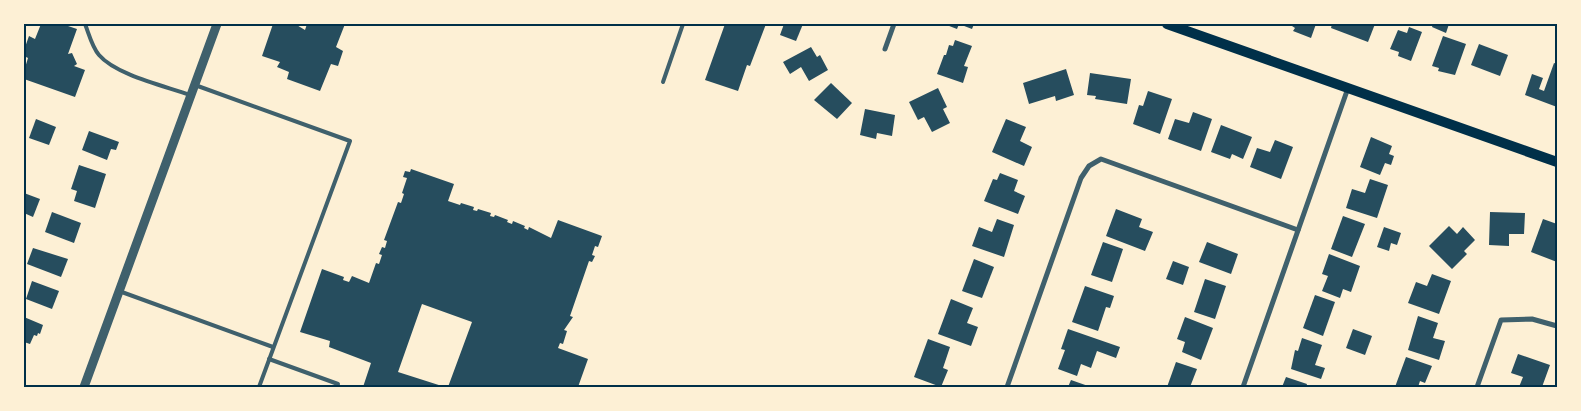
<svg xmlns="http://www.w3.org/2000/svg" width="1581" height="411" font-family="Signika,sans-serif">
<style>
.building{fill:#264d5e}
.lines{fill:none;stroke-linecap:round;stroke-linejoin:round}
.service{stroke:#3f606c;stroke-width:4}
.minor{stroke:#3f606c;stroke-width:5}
.tertiary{stroke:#3f606c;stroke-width:9}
.secondary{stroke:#003049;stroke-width:10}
.neatline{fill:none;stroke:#003049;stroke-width:2}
</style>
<rect width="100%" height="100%" fill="#fdf0d5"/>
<g class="building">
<polygon points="41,24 62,24 77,29 68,54 72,53 77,64 74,66 85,70 75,97 24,79 24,71 28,58 24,56 24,50 29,36 35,39"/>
<polygon points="273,24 283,26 283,24 295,24 305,30 307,24 345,24 336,47 343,51 338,66 331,64 320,91 287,79 289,72 277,67 280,62 262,56"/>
<polygon points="725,24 766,24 750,66 747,65 738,91 705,80"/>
<polygon points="784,24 803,24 796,41 780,35"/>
<polygon points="944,24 974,24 972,29 959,24 957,29"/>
<polygon points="1289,24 1316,24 1311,38 1293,31 1295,28"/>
<polygon points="1332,24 1375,24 1368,42 1331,28"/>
<polygon points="1433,24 1449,24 1446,33 1432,27"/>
<polygon points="1409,27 1422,32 1411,61 1398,56 1399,52 1390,49 1398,30 1407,33"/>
<polygon points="1443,36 1466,44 1455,75 1438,71 1439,68 1432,66"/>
<polygon points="955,40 972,46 964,66 968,67 963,83 937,74 944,55 946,55 949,45 953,46"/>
<polygon points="1479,44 1508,55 1500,76 1471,65"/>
<polygon points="811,47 817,57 820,55 828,70 809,81 801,67 790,74 783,62"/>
<polygon points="1554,63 1557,64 1557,107 1525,95 1532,74 1543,78 1539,89 1544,91"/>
<polygon points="1066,69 1074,95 1056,101 1055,96 1029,104 1023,83"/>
<polygon points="1090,73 1131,79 1127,104 1095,99 1096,96 1087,95"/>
<polygon points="831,83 852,103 837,119 814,100"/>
<polygon points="938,88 947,107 943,109 950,123 932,132 924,117 918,120 909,102"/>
<polygon points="1148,91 1172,99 1160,134 1133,124 1139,105 1143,106"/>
<polygon points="865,109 895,115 892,136 877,133 876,139 860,135"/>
<polygon points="1193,112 1212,119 1201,151 1168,139 1175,119 1189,123"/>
<polygon points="36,119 56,127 49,145 29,138"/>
<polygon points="1006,119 1026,127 1020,141 1032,147 1024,166 992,152"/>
<polygon points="1221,125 1252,137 1243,159 1232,154 1230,159 1211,152"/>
<polygon points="89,131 119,142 116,150 111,149 107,160 82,150"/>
<polygon points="1371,137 1392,146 1389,154 1394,156 1391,165 1385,163 1380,175 1360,167"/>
<polygon points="1275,140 1293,147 1281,179 1250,167 1257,148 1270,152"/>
<polygon points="79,165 106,174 95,208 74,201 77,191 71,189"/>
<polygon points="411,169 454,184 448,201 460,205 461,203 474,207 473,210 477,211 478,209 491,213 490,216 494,217 495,215 508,220 507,222 512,224 513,221 525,226 524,228 528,230 529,227 551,238 558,220 602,236 598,247 595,246 592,255 595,256 592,262 589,261 570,316 573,317 564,330 567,331 563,344 560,343 558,348 588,359 578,387 448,387 472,322 422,304 398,372 445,387 363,387 371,363 329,347 330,341 300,332 322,269 344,277 343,280 349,282 352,276 369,283 376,263 379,264 382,255 379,254 382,247 385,248 387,241 384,240 398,202 401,203 404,194 402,193 407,178 403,177 405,171 410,172"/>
<polygon points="1000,173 1018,180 1014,191 1025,196 1018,214 984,201 993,179 997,180"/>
<polygon points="1370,179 1388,185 1377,218 1346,208 1352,189 1365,193"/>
<polygon points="24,193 40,199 33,217 24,213"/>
<polygon points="1116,209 1142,219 1139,227 1153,232 1145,251 1106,236"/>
<polygon points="52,212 81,223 74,243 45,232"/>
<polygon points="1490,212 1525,213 1524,234 1509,234 1509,246 1489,245"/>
<polygon points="1343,216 1365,224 1352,257 1331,249"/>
<polygon points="997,219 1014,225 1004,257 972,246 979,227 992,232"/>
<polygon points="1543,219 1557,224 1557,262 1531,252"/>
<polygon points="1449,226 1457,234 1463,227 1475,240 1464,251 1467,254 1452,269 1429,246"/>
<polygon points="1384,227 1401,233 1397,245 1391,243 1389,251 1377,247"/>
<polygon points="1103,242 1123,249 1112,282 1091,275"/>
<polygon points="1207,242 1238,254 1231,274 1199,262"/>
<polygon points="33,248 68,259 61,277 27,264"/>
<polygon points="1329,254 1360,266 1351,292 1343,289 1340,298 1322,291 1328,276 1322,274"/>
<polygon points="974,259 994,267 982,298 962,291"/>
<polygon points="1173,261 1189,267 1183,285 1166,279"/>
<polygon points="1432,274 1451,281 1439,314 1408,303 1416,282 1427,286"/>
<polygon points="1205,279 1226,286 1215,319 1194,312"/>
<polygon points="32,281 59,291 52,309 26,299"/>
<polygon points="1085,286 1114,296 1110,308 1106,307 1098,331 1072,322"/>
<polygon points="1315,295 1335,302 1323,336 1303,328"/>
<polygon points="951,299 973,308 967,323 978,327 971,346 938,334"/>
<polygon points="1418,316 1438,323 1433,338 1445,341 1439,360 1408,350"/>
<polygon points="24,317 43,325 40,334 38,333 37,336 34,335 30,344 24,342"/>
<polygon points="1185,317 1213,328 1201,360 1182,352 1185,342 1177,339"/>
<polygon points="1068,329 1120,347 1116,358 1097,351 1091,368 1081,364 1077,376 1058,369 1065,350 1061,349"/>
<polygon points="1353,329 1372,336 1365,355 1346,348"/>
<polygon points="1302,338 1322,345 1315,365 1325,368 1321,379 1291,369 1295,350 1298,351"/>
<polygon points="928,339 950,347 943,368 948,370 941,387 914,377"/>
<polygon points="1518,354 1550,365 1542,387 1519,387 1523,377 1511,373"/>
<polygon points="1406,357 1432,366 1425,383 1420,381 1418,387 1395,387"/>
<polygon points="1176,362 1197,369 1190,387 1167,387"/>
<polygon points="1286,377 1307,384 1306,387 1282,387"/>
<polygon points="1071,380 1091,387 1068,387"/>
</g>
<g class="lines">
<g class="service">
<path d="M85 24C89 34 92 47 99 55 116 75 165 86 190 95"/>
<polyline points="663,82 683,24"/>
<polyline points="195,85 350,141 259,387"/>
<polyline points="119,291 273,347"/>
<polyline points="269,359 338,384 337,387"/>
</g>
<g class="minor">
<polyline points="885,49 894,24"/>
<polyline points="1007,387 1081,178 1089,166 1101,159 1298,230"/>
<polyline points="1243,387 1348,88"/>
<polyline points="1477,387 1501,320 1532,319 1557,326"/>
</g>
<polyline class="tertiary" points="84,387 217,24"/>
<polyline class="secondary" points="1167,24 1557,162"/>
</g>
<rect width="1581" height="411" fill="none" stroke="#fdf0d5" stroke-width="50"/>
<rect x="25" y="25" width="1531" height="361" class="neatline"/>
</svg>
